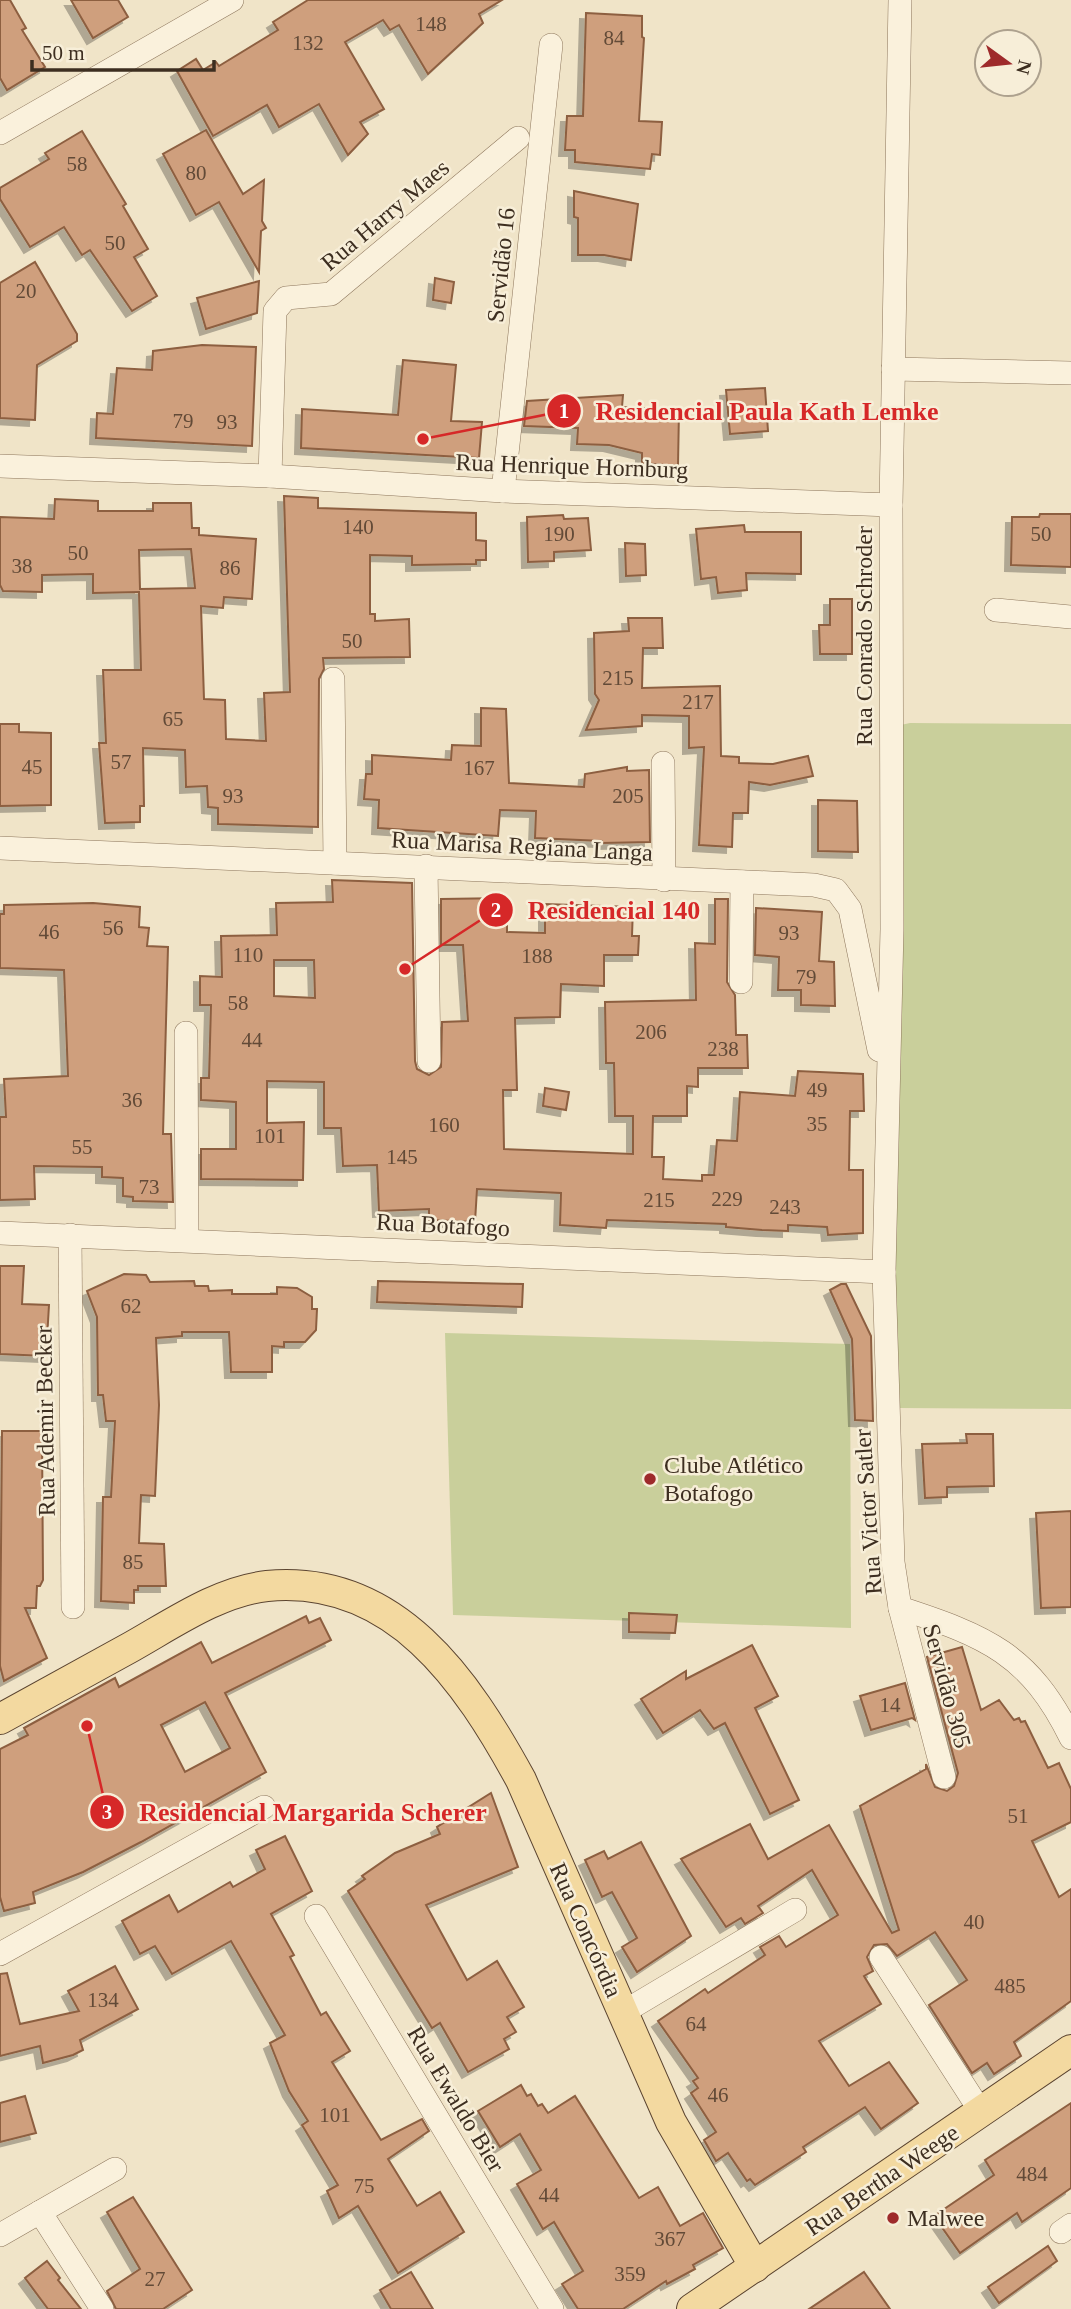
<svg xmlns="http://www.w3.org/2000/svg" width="1071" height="2309" font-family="Georgia,serif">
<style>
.green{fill:#c9cf9b}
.building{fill:#cf9f7d;stroke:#8d5f41;stroke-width:2;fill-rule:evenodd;filter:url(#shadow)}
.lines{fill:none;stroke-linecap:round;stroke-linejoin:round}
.minor-casing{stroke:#8d765c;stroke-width:24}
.major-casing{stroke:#5b4430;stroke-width:32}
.minor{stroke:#faf1dc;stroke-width:23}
.major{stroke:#f3d9a0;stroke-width:30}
.poi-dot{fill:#9e2a2b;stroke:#f7eed8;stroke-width:2.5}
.labels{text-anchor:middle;stroke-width:5;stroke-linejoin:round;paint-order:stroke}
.number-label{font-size:21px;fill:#624a37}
.street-label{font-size:24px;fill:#3d2e20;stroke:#f7eed8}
.poi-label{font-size:24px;fill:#3d2e20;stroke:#f7eed8;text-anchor:start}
.leader{fill:none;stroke:#d62828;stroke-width:2.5}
.callout-dot{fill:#d62828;stroke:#f7eed8;stroke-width:2.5}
.mark-label{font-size:21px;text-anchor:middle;font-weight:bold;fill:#fff}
.callout-label{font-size:26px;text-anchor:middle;font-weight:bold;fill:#d62828;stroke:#f7eed8;stroke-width:5;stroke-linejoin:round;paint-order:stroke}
</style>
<defs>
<filter id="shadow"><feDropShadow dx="-6" dy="6" stdDeviation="0" flood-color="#0004"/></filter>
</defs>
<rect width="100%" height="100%" fill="#f0e4c8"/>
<g class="green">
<polygon points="910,723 1071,724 1071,1409 897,1408 894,1081 896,726"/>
<polygon points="445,1333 850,1344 851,1628 453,1615"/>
</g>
<g class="building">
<polygon points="0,0 10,0 26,28 22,30 45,67 7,90 0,78"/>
<polygon points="71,0 118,0 128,17 93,38"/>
<polygon points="308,0 502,0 479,14 483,23 428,74 399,25 390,30 383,20 345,42 384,109 360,122 368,134 348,155 319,104 279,127 267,105 213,136 177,71 196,59 203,70 216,62 219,66 278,30 273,22"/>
<polygon points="586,13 642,16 642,37 644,38 639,121 662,122 660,155 652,154 650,169 575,162 575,150 565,150 567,116 583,116"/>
<polygon points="206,130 243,194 264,180 262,221 266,228 261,231 259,272 219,202 196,215 163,154"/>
<polygon points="82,131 126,204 123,206 148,249 134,257 157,296 132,311 90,250 82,255 64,227 30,247 0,199 0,188 49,159 45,153"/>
<polygon points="574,191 638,204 631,260 604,255 578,255 578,218 574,217"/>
<polygon points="35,262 77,334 77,341 37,365 35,420 0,418 0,283"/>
<polygon points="435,278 454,282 451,303 433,300"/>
<polygon points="259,281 257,313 206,329 197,298"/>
<polygon points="202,345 256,347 252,446 96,438 97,413 113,414 117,368 152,370 153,351"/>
<polygon points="403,360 456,365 451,421 482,422 479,458 301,448 302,409 398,415"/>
<polygon points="765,388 768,431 730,434 726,390"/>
<polygon points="623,395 622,407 679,410 678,466 642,463 642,453 609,445 577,444 578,428 524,426 527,401"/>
<path d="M284 496 318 498V508L476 513V540L486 541V560H476V564L412 565V556L370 555V614H375V621L409 619 410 657 323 658 324 669 319 679 318 827 218 824V808L208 807 207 786 186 787 185 750 143 748 144 806H140V822L105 823 99 743H106L103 670H141L139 592 93 593V574L42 575V592L3 591 0 585V517L54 519 55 499 98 501V511H153V503H191L192 528H199V535L256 539 252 599 224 597 223 608 201 606 204 699 225 700 226 739 266 741 264 693 290 692ZM191 549 195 588 140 589 139 550Z"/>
<polygon points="1040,514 1071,514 1071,567 1011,565 1012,517 1039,517"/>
<polygon points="563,515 564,519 588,518 591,550 554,552 554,561 528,562 527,517"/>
<polygon points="744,525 745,532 801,532 801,574 746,573 747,590 718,593 716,577 701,579 696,529"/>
<polygon points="625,543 645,544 646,575 626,576"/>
<polygon points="830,599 852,599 852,654 820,654 819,625 830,625"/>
<polygon points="628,618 662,618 663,648 643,648 642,688 720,686 721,756 739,757 739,763 773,764 808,756 813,776 770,785 749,782 748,813 733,813 732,847 699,845 704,747 689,748 689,716 642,715 642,726 586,730 599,700 595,694 594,633 629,631"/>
<polygon points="481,708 506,709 509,783 584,787 585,774 627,767 627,771 649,770 650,842 602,843 602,841 535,838 536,811 500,810 498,836 378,828 379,800 364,799 366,774 372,774 372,755 451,760 452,745 481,746"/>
<polygon points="0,724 19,724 19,732 51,733 51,805 0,806"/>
<polygon points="818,800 857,801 858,852 818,851"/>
<path d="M332 880 412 883 415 1061 417 1069 429 1075 441 1067 442 1022 468 1021 463 945H441V899L507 898V932L545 933V904L633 907 632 936H639L638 955H604V986L561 984 560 1017 515 1018 517 1090H503L504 1149 633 1154V1116H615L614 1063H606L605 1002 696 1000 695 943 715 944V899H728L727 982 735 995 736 1035H747L748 1068H698V1087L687 1086V1116H653L652 1157H664L663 1179 702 1181V1175H714L717 1140 737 1141 740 1092 795 1096 798 1071 863 1074 864 1111H850L849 1170H863V1233L828 1235 827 1227 788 1225V1231L762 1230 726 1227V1224L607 1220 606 1228 560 1225 561 1193 477 1189 475 1222 429 1220V1209L379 1211 377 1165 343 1166 341 1128H324V1082L267 1081V1123L304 1122 303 1180 201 1179V1149H236V1102L201 1100V1078H209L211 1005H200V976L222 977 221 936 277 935 276 903 333 902ZM274 960H314L315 998 274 996Z"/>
<polygon points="93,903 140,907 139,927 149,928 147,946 168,947 163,1134 171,1134 173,1202 133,1201 133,1197 123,1196 123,1178 102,1177 102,1167 34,1166 35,1199 0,1200 0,1117 6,1117 4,1079 68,1076 64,970 0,968 0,914 4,914 4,905"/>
<polygon points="756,908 822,912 819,961 834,962 835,1006 801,1005 801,990 778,990 779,957 755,955"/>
<polygon points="545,1088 569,1092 566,1110 543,1106"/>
<polygon points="0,1266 24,1266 22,1304 49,1305 46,1356 0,1354"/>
<polygon points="124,1274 146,1275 150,1282 194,1281 195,1286 208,1286 209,1291 232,1290 232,1294 277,1294 277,1287 297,1288 312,1297 312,1309 317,1309 316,1330 305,1342 284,1342 284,1347 272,1346 272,1372 231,1372 229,1332 182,1332 182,1336 156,1338 159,1405 155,1496 141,1495 139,1543 164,1544 166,1586 138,1586 138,1590 134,1590 134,1603 101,1601 103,1497 111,1497 115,1421 106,1421 103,1395 98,1395 97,1317 87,1291"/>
<polygon points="378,1281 523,1284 522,1307 377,1302"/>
<polygon points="841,1284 846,1284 871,1336 873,1421 855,1420 852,1339 830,1290"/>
<polygon points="2,1431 42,1431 43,1580 40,1586 37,1586 36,1608 25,1608 47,1658 4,1681 0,1666"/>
<polygon points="966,1434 993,1434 994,1486 947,1487 947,1497 925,1498 922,1444 967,1443"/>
<polygon points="1071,1511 1071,1607 1041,1608 1036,1513"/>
<polygon points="629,1613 677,1615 675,1633 629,1632"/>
<path d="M306 1616 309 1623 320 1618 331 1640 225 1693 266 1772 141 1842 83 1872 33 1892 35 1903 4 1911 0 1897V1749L28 1735 24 1728 115 1678 119 1687 201 1642 212 1663ZM205 1702 230 1748 185 1772 161 1725Z"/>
<polygon points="752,1645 778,1696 755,1708 799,1800 770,1814 725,1723 714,1729 700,1710 663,1733 641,1699 686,1671 686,1679"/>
<polygon points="962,1647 981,1710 999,1700 1014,1720 1019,1718 1021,1722 1025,1721 1048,1768 1059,1763 1071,1789 1071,1822 1032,1841 1059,1897 1071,1889 1071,2001 1014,2042 1021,2056 994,2074 987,2063 972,2073 929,2005 967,1980 935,1932 897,1956 887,1944 874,1945 867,1957 873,1971 864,1976 881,2004 819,2041 849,2086 889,2062 918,2103 881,2129 865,2107 803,2147 806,2152 755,2185 750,2179 747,2181 728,2153 716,2161 704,2140 716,2132 691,2093 698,2088 693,2081 698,2078 658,2021 705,1989 708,1993 765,1955 760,1947 779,1936 786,1947 838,1915 812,1870 758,1906 763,1913 745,1924 741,1918 726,1927 681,1859 750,1824 768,1859 829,1825 892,1933 899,1930 860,1806 926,1769 926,1764 935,1787 947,1791 954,1786 958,1773 927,1657"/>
<polygon points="905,1683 915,1720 912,1718 871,1730 860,1696"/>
<polygon points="491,1793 518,1867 426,1905 467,1980 497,1961 524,2007 507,2017 516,2032 504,2039 509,2049 468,2072 440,2023 432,2028 348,1891 365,1879 362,1876 395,1853 440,1834 437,1827"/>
<polygon points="285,1836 312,1891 271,1914 294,1955 290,1957 321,2015 326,2012 350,2051 332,2062 381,2140 422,2119 429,2131 388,2159 417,2206 440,2192 464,2232 398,2273 358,2206 339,2218 327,2191 338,2185 302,2125 308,2121 289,2091 270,2043 285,2035 231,1941 172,1974 155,1946 140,1954 122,1921 169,1895 178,1912 230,1882 233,1887 265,1869 256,1850"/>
<polygon points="641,1842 691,1936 637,1972 622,1947 637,1938 612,1892 602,1897 585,1860 604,1851 608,1859"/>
<polygon points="115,1966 138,2009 80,2040 83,2050 73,2055 43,2063 40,2046 0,2056 0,1974 7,1973 20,2024 79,2011 68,1991"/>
<polygon points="521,2085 527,2096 531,2094 538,2106 542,2104 548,2113 575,2096 639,2198 658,2187 680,2226 703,2213 723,2248 693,2265 695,2269 667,2284 666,2281 623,2309 578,2309 562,2284 583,2271 554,2222 543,2229 517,2184 541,2170 520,2134 500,2147 478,2111"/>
<polygon points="25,2096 36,2133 0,2142 0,2103"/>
<polygon points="1071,2103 1071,2188 1022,2222 1017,2213 960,2253 934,2216 994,2175 985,2160"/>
<polygon points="133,2197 192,2290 163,2309 116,2309 107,2291 140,2269 107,2212"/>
<polygon points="1048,2246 1057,2261 999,2303 988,2287"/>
<polygon points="47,2261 60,2278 58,2280 81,2309 48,2309 25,2278"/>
<polygon points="411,2272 433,2309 391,2309 380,2290"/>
<polygon points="864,2272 890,2309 809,2309"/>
</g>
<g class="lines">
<g class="minor-casing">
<g id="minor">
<path d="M900 0 891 505 892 929 884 1272 893 1562 900 1608C986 1636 1030 1654 1071 1738"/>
<polyline points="0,133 232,0"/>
<polyline points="893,369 1071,373"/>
<polyline points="0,466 270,476 503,491 891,505"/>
<polyline points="270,476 275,311 286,298 331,294 518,138"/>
<polyline points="503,491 551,45"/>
<polyline points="996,610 1071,617"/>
<polyline points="333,679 335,863"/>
<polyline points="663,763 664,880"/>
<polyline points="0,848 814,885 836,890 850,909 879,1050"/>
<polyline points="426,866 429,1061"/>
<polyline points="741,982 742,882"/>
<polyline points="186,1033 187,1239"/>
<polyline points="0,1233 884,1272"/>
<polyline points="70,1235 73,1607"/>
<polyline points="900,1608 944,1777"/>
<polyline points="316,1916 552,2309"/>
<polyline points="0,1954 264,1807"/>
<polyline points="881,1957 981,2112"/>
<polyline points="622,2013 795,1910"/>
<polyline points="40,2212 102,2309"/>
<polyline points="1061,2232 1071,2225"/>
<polyline points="0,2235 115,2169"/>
</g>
</g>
<g class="major-casing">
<g id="major">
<path d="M0 1719C44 1695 88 1671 131 1647 172 1624 219 1591 267 1586 395 1574 467 1681 521 1780L671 2122 755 2267"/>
<polyline points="692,2309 1071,2050"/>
</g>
</g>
<use href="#minor" class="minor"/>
<use href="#major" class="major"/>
</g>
<g class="poi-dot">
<circle cx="650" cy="1479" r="7"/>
<circle cx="893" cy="2218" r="7"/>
</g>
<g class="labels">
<g class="number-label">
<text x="431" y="31">148</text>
<text x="614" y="45">84</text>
<text x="308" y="50">132</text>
<text x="77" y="171">58</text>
<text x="196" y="180">80</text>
<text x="115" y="250">50</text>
<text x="26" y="298">20</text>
<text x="183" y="428">79</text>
<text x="227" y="429">93</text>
<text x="358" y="534">140</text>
<text x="559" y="541">190</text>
<text x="1041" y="541">50</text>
<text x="78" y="560">50</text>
<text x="22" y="573">38</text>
<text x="230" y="575">86</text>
<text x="352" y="648">50</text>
<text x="618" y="685">215</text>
<text x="698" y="709">217</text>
<text x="173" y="726">65</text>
<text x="121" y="769">57</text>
<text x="32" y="774">45</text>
<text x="479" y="775">167</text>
<text x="233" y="803">93</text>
<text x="628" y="803">205</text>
<text x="113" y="935">56</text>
<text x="49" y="939">46</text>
<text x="789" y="940">93</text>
<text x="248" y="962">110</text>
<text x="537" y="963">188</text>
<text x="806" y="984">79</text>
<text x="238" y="1010">58</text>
<text x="651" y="1039">206</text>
<text x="252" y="1047">44</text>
<text x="723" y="1056">238</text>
<text x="817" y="1097">49</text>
<text x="132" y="1107">36</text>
<text x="817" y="1131">35</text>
<text x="444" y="1132">160</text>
<text x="270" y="1143">101</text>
<text x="82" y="1154">55</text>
<text x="402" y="1164">145</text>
<text x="149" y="1194">73</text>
<text x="727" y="1206">229</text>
<text x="659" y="1207">215</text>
<text x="785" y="1214">243</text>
<text x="131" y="1313">62</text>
<text x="133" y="1569">85</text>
<text x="890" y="1712">14</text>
<text x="1018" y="1823">51</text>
<text x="974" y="1929">40</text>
<text x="1010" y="1993">485</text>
<text x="103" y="2007">134</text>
<text x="696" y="2031">64</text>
<text x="718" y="2102">46</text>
<text x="335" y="2122">101</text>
<text x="1032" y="2181">484</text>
<text x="364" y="2193">75</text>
<text x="549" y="2202">44</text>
<text x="670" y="2246">367</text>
<text x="630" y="2281">359</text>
<text x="155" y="2286">27</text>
</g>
<g class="street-label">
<text transform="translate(385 215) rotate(-40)" y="8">Rua Harry Maes</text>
<text transform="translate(501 265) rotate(-84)" y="8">Servidão 16</text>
<text transform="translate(572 466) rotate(2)" y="8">Rua Henrique Hornburg</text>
<text transform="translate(864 636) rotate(-90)" y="8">Rua Conrado Schroder</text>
<text transform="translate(522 846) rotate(3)" y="8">Rua Marisa Regiana Langa</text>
<text transform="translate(443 1225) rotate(3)" y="8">Rua Botafogo</text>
<text transform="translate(45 1421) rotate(-91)" y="8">Rua Ademir Becker</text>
<text transform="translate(868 1512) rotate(-94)" y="8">Rua Victor Satler</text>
<text transform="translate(947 1686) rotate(75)" y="8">Servidão 305</text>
<text transform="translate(586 1930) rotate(66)" y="8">Rua Concórdia</text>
<text transform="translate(456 2099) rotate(59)" y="8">Rua Ewaldo Bier</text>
<text transform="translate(882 2180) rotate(-34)" y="8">Rua Bertha Weege</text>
</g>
<g class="poi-label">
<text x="664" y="1473">Clube Atlético<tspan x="664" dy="28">Botafogo</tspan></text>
<text x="907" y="2226">Malwee</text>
</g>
</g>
<path class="leader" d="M423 439L564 411M405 969L496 910M87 1726L107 1812"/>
<g class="callout-dot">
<circle cx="423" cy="439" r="7"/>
<circle cx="405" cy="969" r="7"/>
<circle cx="87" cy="1726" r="7"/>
<circle cx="564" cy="411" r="18"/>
<circle cx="496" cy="910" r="18"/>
<circle cx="107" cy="1812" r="18"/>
</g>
<g class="mark-label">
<text x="564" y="418">1</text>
<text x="496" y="917">2</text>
<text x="107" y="1819">3</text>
</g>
<g class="callout-label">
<text x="767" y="420">Residencial Paula Kath Lemke</text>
<text x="614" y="919">Residencial 140</text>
<text x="313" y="1821">Residencial Margarida Scherer</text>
</g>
<g transform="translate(1008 63) rotate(105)"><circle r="33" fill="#f7eed8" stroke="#ada18e" stroke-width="2"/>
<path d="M0-5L12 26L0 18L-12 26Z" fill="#9e2a2b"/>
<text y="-10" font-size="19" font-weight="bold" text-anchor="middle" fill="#3d2e20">N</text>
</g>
<path d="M32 60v10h182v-10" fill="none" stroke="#3d2e20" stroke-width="3.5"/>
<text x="42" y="60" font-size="21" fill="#3d2e20" stroke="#f7eed8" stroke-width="5" paint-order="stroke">50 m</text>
</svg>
